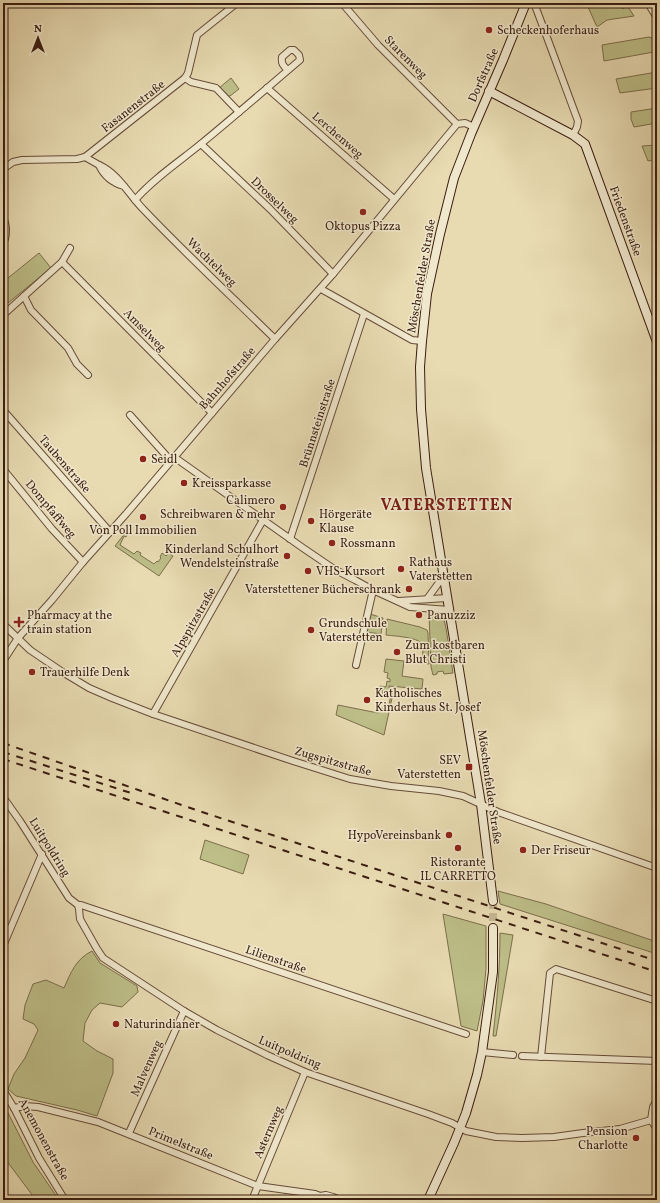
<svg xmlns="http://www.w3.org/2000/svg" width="660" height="1203" font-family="Vollkorn,serif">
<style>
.green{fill:#bdbe88;stroke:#7c6e4c}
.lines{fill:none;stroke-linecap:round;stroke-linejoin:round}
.secondary-tunnel{stroke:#c5b592;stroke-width:8;stroke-dasharray:8 4;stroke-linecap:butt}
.street-casing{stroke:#664c39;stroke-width:8}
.secondary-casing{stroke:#3a1d11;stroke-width:10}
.street{stroke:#f0e8cd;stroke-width:6}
.secondary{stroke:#f0e8cd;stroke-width:8}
.rail{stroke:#3a1d11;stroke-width:2;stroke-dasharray:7 7;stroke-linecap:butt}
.poi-dot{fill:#8f2418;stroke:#f0e8cd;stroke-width:1.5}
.labels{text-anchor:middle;stroke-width:3;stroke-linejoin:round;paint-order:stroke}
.poi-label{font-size:12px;fill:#3a1d11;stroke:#f0e8cd;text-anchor:start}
.street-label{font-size:12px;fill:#3a1d11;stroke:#f0e8cd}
.district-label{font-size:16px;font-weight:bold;letter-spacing:1px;fill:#7a1f14;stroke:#f0e8cd}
</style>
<rect width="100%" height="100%" fill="#e8dbb2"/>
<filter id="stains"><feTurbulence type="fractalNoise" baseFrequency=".005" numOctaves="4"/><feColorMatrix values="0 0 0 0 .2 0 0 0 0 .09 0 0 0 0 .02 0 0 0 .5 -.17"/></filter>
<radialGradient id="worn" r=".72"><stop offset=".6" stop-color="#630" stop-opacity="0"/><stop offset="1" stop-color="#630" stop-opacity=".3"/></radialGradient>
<g class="green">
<polygon points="592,3 617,3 623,9 627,5 634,16 607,20 597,27 588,7"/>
<polygon points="649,37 652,38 654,52 604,61 602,45"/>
<polygon points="657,72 657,88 620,93 616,79"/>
<polygon points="231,78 239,89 230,96 227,96 219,88"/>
<polygon points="657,108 657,123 634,127 631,119 631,112"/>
<polygon points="657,145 657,159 648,161 642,146"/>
<polygon points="39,253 51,268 3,307 3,282"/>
<polygon points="126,532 128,533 126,537 124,536 120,545 134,554 137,551 141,553 140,555 154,564 157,561 158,562 161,558 160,557 162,553 166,556 169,553 173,556 159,576 115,546"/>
<polygon points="370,614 383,618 381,634 366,632"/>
<polygon points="429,614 436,616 444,620 446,628 453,673 444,674 443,671 437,672 437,674 433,675 431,667"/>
<path d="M387 619 420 627 427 630 428 633 429 664 422 663C422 658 424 649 422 644 418 637 393 636 386 635Z"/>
<polygon points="386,659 404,661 402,676 423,679 422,689 389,686 389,688 394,689 384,735 336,715 338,705 378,713 380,708 388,709 391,695 382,693 383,691 379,690 380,686 386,687 387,681 390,682 390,679 387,678 388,673 384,672"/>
<polygon points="205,840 249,855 243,874 200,859"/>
<polygon points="498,891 546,904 657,942 657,954 500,904"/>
<polygon points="443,914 486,926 486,969 483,1001 477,1031 461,1026"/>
<path d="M500 933 513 935 496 1036H493C497 1001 500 967 500 933Z"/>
<path d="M92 951 100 963 137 986 138 992 122 1007 100 1003 92 1010 85 1023 83 1041 97 1051 113 1059V1073L97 1116 77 1110 16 1096 8 1089 14 1074 25 1058 38 1030 34 1024 23 1019 25 1005 33 984 46 980 64 988C71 972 76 959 92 951Z"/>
<polygon points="3,1103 33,1162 59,1200 36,1200 3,1156"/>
</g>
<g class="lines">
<polyline class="secondary-tunnel" points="493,901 493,928"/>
<g class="street-casing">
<g id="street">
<polyline points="342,3 378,45 457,124"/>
<path d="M534 3C549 42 563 81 578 121L577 127 573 135"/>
<polyline points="648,3 657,18"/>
<polyline points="185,78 191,82 216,88 239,112"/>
<polyline points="267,88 394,199"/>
<polyline points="201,144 270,209 333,274"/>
<polyline points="85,157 99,165"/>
<polyline points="3,169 13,162 22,160 77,159 85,157 185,78 188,73 197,35 237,3"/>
<path d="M124 186C113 183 104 176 99 165 119 174 129 195 144 210 186 254 231 296 275 339"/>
<path d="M135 200C154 178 179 162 202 143 235 116 267 88 300 60L299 55 294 50H290L282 57C281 63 283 66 288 70"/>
<path d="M3 218C7 225 7 236 3 244"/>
<polyline points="62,262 212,413"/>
<polyline points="321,289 412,340 422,341"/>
<polyline points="24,296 31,310 68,348 77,364 88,375"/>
<polyline points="3,315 62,262 70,248"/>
<polyline points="3,410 110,532"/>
<polyline points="130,415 171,461"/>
<polyline points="174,457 303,548 334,569 355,580 373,590 410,607 449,610"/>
<polyline points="3,469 52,529 83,562"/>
<polyline points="290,539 364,314"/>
<polyline points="427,599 443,577"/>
<polyline points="399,601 447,598"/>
<polyline points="3,624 30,650 64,673 89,688 112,698 153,714 293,761 350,779 391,786 439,791 463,796 498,812 657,868"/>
<polyline points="3,661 18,638 52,600 83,562 126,514 275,339 333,274 457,124 465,123 474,127"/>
<polyline points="356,665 373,590"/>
<polyline points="153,714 263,520"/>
<polyline points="3,797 20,821 69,898 78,905 79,909 80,919 97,949 103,958 184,1011 217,1030 267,1055 305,1072 428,1114 452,1123 466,1131 496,1137 522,1138 554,1137 583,1133 620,1129 651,1120"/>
<polyline points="78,905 81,905 466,1034"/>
<polyline points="3,946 42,854"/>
<polyline points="482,1052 513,1055"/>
<polyline points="522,1056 657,1061"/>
<polyline points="541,1057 550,973 556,969 657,1001"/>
<polyline points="3,1090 14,1108 39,1158 65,1200"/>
<polyline points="14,1108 25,1106 38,1107 98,1122 258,1186 315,1194 320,1196 326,1195 333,1197 340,1200"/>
<polyline points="651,1120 653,1107 657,1100"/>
<polyline points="651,1120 657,1129"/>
<polyline points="129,1133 184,1011"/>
<polyline points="252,1200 305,1072"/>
</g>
</g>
<g class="secondary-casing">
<g id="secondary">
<polyline points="489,91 573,135 585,144 657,342"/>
<polyline points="493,901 481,804 426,468 421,409 420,367 422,341 427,294 440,234 454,178 471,134 503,60 526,3"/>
<polyline points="428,1200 454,1143 466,1113 477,1075 482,1052 493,972 493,928"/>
</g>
</g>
<use href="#street" class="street"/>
<use href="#secondary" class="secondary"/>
<g class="rail">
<polyline points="3,743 199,811 657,961"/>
<polyline points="3,752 131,793"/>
<polyline points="3,759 657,972"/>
</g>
</g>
<g class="poi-dot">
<circle cx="489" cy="30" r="4"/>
<circle cx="363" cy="212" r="4"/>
<circle cx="143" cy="459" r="4"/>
<circle cx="184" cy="483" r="4"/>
<circle cx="283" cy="507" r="4"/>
<circle cx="143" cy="517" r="4"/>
<circle cx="311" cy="521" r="4"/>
<circle cx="332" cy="543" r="4"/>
<circle cx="287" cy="556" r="4"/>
<circle cx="401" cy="569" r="4"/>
<circle cx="308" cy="571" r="4"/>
<circle cx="409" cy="589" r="4"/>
<circle cx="419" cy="615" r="4"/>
<path d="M17 616h4v4h4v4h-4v4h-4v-4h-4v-4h4z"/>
<circle cx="311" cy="630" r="4"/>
<circle cx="397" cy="652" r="4"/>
<circle cx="32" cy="672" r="4"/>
<circle cx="367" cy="700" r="4"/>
<rect x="465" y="763" width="8" height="8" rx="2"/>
<circle cx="449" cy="835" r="4"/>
<circle cx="458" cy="848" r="4"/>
<circle cx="523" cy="850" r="4"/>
<circle cx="116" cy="1024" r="4"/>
<circle cx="636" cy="1138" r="4"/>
</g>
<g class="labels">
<g class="poi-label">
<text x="497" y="34">Scheckenhoferhaus</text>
<text x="363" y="230" text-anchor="middle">Oktopus Pizza</text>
<text x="151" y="463">Seidl</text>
<text x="192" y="487">Kreissparkasse</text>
<text x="275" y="504" text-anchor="end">Calimero<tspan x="275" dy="14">Schreibwaren &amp; mehr</tspan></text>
<text x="319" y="518">Hörgeräte<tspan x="319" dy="14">Klause</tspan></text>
<text x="143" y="534" text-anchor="middle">Von Poll Immobilien</text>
<text x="340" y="547">Rossmann</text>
<text x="279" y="553" text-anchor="end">Kinderland Schulhort<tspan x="279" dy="14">Wendelsteinstraße</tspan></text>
<text x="409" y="566">Rathaus<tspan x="409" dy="14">Vaterstetten</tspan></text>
<text x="316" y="575">VHS-Kursort</text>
<text x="401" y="593" text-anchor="end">Vaterstettener Bücherschrank</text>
<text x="27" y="619">Pharmacy at the<tspan x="27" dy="14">train station</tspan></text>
<text x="427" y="619">Panuzziz</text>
<text x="319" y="627">Grundschule<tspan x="319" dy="14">Vaterstetten</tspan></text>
<text x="405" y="649">Zum kostbaren<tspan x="405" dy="14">Blut Christi</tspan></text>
<text x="40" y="676">Trauerhilfe Denk</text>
<text x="375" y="697">Katholisches<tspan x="375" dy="14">Kinderhaus St. Josef</tspan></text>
<text x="461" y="764" text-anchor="end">SEV<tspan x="461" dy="14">Vaterstetten</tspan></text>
<text x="441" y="839" text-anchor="end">HypoVereinsbank</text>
<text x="531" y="854">Der Friseur</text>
<text x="458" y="866" text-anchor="middle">Ristorante<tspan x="458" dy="14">IL CARRETTO</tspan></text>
<text x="124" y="1028">Naturindianer</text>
<text x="628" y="1135" text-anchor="end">Pension<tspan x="628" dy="14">Charlotte</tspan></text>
</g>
<g class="street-label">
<text transform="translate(406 57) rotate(45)" y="4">Starenweg</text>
<text transform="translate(483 75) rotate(-66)" y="4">Dorfstraße</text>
<text transform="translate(133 106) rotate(-38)" y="4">Fasanenstraße</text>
<text transform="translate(338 135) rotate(41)" y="4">Lerchenweg</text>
<text transform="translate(275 200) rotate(44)" y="4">Drosselweg</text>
<text transform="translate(626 221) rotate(70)" y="4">Friedenstraße</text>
<text transform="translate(212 262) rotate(44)" y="4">Wachtelweg</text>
<text transform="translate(421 276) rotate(-80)" y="4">Möschenfelder Straße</text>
<text transform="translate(145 330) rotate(45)" y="4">Amselweg</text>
<text transform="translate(227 378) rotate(-49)" y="4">Bahnhofstraße</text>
<text transform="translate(317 423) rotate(-72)" y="4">Brünnsteinstraße</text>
<text transform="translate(65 464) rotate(49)" y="4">Taubenstraße</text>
<text transform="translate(51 509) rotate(50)" y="4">Dompfaffweg</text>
<text transform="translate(193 622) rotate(-60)" y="4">Alpspitzstraße</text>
<text transform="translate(333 761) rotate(16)" y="4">Zugspitzstraße</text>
<text transform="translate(490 787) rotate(82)" y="4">Möschenfelder Straße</text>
<text transform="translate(50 847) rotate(58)" y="4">Luitpoldring</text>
<text transform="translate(276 959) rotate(19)" y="4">Lilienstraße</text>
<text transform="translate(290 1052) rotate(23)" y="4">Luitpoldring</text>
<text transform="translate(146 1068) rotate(-66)" y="4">Malvenweg</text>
<text transform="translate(268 1132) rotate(-67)" y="4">Asternweg</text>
<text transform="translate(44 1139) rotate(61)" y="4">Anemonenstraße</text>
<text transform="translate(181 1143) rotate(22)" y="4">Primelstraße</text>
</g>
<g class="district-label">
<text x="447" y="510">VATERSTETTEN</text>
</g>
</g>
<rect width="660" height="1203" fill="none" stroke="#e8dbb2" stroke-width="16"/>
<rect x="4" y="4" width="652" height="1195" fill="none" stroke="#3a1d11" stroke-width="2"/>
<rect x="8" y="8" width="644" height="1187" fill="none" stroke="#3a1d11"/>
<g transform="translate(38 38)" stroke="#f0e8cd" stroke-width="3" paint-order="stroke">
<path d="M0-3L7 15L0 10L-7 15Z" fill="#3a1d11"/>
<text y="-6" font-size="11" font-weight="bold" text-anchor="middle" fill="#3a1d11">N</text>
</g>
<rect width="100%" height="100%" filter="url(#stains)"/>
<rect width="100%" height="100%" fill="url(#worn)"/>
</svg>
